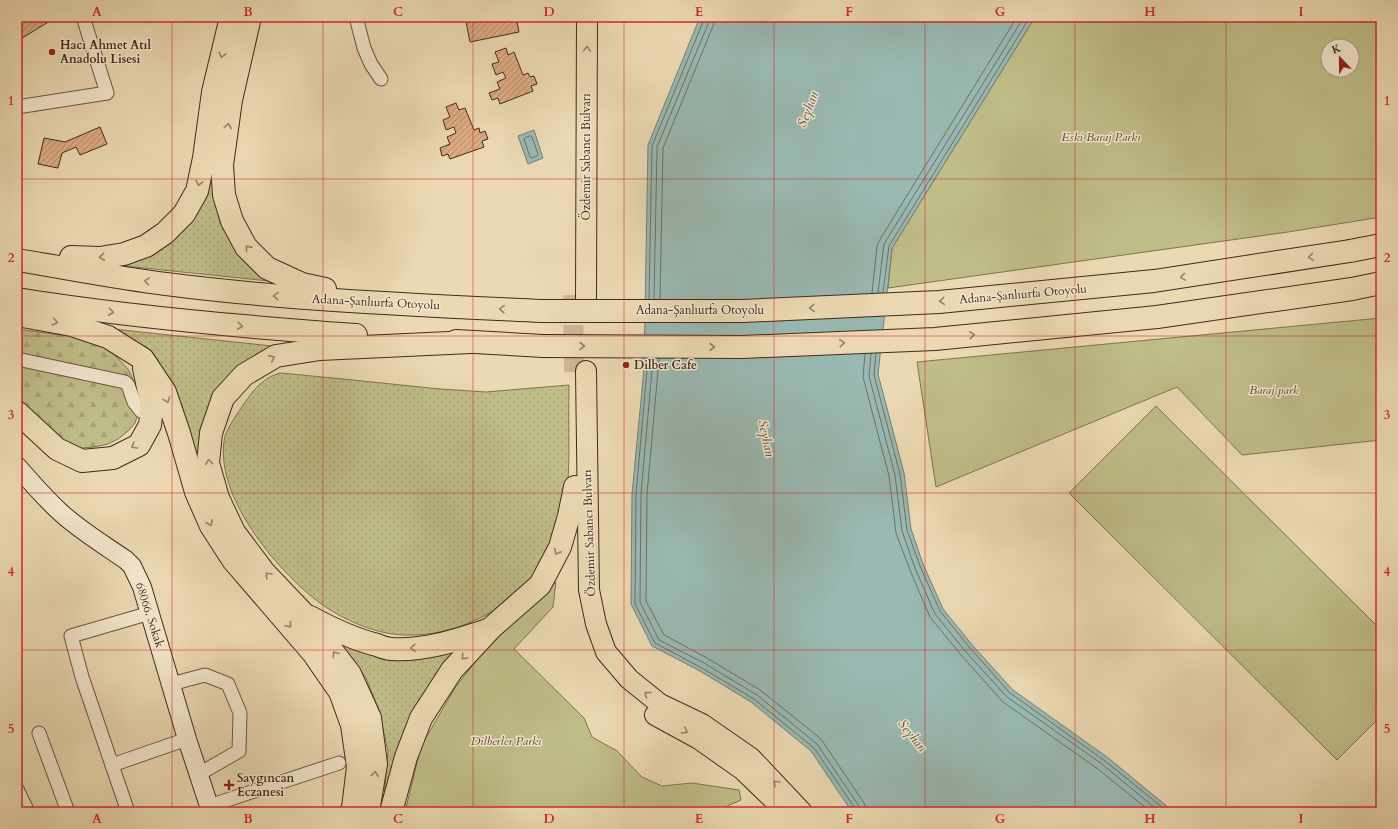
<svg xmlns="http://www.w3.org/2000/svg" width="1398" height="829" font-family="Cardo,serif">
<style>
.grass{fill:url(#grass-dots);stroke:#807354}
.forest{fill:url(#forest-firs);stroke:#807354}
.park{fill:#bfbd88;stroke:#807354;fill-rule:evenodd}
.water{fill:#99b9b2;stroke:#767f77}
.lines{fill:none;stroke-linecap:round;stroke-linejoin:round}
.shore{stroke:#6e7168;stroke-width:1}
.building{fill:url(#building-hatch);stroke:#42291f}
.primary-tunnel{stroke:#cab695;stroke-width:20;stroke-dasharray:20 10;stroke-linecap:butt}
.street-casing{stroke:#6c5544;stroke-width:15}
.secondary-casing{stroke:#42291f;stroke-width:20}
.primary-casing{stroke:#42291f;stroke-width:22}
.highway-casing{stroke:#42291f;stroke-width:24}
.street{stroke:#f3e6ce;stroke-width:13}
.secondary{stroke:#f3e6ce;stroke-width:18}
.primary{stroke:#ecd9b3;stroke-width:20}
.highway{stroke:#ecd9b3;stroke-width:22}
.highway-bridge-casing{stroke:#42291f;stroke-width:24;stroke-linecap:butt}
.highway-bridge{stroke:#ecd9b3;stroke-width:22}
.oneway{stroke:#978169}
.grid{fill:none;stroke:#d62828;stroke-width:1;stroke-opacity:0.55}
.poi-dot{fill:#8f2418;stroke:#f3e6ce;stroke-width:1.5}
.labels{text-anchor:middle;stroke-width:3;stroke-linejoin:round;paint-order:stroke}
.poi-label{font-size:12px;font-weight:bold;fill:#42291f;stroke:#f3e6ce;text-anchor:start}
.park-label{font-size:12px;font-style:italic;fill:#5b4734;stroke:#f3e6ce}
.street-label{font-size:12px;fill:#42291f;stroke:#f3e6ce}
.water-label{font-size:13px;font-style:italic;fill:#584d44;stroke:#f3e6ce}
.neatline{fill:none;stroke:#d62828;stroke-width:1.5}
.grid-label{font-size:13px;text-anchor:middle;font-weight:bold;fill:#d62828}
</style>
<defs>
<pattern id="grass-dots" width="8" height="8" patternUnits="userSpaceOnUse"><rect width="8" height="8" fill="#bfbd88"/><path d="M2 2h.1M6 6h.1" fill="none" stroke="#a5a275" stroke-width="1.8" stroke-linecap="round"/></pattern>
<pattern id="forest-firs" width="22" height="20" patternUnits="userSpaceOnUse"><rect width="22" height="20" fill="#bfbd88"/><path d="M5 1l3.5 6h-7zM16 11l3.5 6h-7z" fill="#a5a275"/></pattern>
<pattern id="building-hatch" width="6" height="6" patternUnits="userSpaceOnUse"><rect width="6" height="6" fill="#ddab82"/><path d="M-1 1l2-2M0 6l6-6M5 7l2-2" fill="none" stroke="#b58b6a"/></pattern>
</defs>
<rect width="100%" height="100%" fill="#ecd9b3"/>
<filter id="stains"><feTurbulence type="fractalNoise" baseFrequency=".005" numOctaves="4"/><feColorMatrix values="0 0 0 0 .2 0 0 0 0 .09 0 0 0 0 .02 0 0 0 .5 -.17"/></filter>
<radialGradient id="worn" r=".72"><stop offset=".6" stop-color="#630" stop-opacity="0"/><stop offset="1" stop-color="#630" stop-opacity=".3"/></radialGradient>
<g class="grass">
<polygon points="210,146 213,183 220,223 241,256 279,282 124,266 157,252 186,224"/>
<polygon points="113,329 272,346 248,361 228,381 208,415 202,451 210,496 222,524 249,565 284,603 342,674 355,699 364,726 369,750 369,782 362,812 356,812 359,804 362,781 362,751 359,729 350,701 337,677 279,606 246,568 217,527 203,495 182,405 167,380 141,349"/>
<path d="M281 373 343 379 440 389 486 392 569 385C568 418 570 451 568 483 567 493 564 503 561 512 560 517 559 524 557 529 554 537 549 545 546 552 542 560 538 568 534 575 523 593 502 606 484 616 453 632 416 640 382 632 361 627 337 616 320 603 277 571 212 494 225 436 228 427 234 419 239 411 250 395 261 377 281 373Z"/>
<polygon points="336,637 456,649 383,806 388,752 379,710 366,678"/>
</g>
<polygon class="forest" points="17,329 75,337 108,348 128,369 132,377 136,389 138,414 135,423 128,431 118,439 108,444 94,447 82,448 64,441 17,401"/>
<g class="park">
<path d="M1035 17H1381V217L1288 232 888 288 892 248ZM1328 46H1352V70H1328Z"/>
<polygon points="1381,318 1381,440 1242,455 1177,387 936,487 917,362"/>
<polygon points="1156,406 1381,630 1381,716 1337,760 1069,493"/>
<polygon points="556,582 553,607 514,649 584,718 592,737 617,751 642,777 662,786 692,783 739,790 741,800 714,812 405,812 421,746 455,688 495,636 521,617"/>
</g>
<g class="water">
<polygon points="700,17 1035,17 892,248 878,374 904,473 911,529 923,564 943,609 973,646 1013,690 1107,757 1174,812 852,812 811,751 751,702 700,671 652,646 631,604 632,494 644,369 648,145"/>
<polygon points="534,130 543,158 528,164 518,136"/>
</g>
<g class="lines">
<g class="shore">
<polygon points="530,136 532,137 538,154 537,156 532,158 530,157 524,139 525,138"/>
<polyline points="872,293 877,246 879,241 1017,17"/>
<polyline points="878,293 884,244 1024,17"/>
<polyline points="883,293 889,246 1030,17"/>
<polyline points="649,299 652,146 703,22 704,17"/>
<polyline points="654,299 657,147 708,24 709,17"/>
<polyline points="660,299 663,148 713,26 715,17"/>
<polyline points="876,353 874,375 900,474 907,530 920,566 940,611 970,648 1010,693 1105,761 1168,812"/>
<polyline points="865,354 863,377 889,476 896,533 910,570 930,617 961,655 1003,702 1098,769 1151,812"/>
<polyline points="871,354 869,376 895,475 902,531 915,568 935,614 966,652 1007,697 1102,764 1160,812"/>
<polyline points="648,359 636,494 635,604 655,643 702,668 754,699 814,748 855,808 855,812"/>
<polyline points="653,359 641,494 640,602 659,640 704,663 757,695 817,744 859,806 860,812"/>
<polyline points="659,359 647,494 646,601 664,635 707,658 760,690 821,739 864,803 867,812"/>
</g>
</g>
<g class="building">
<polygon points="17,17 48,17 50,21 19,40 17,36"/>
<polygon points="465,17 516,17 519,32 470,42"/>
<polygon points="506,48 508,55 514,52 523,75 528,73 530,77 534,76 537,84 531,86 533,91 500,104 498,98 492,100 489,93 500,89 497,82 506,78 503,72 496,75 492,64 499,62 495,52"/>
<polygon points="456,103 459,110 465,108 474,130 479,128 480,133 485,131 488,139 482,141 484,147 450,159 448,154 442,156 440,148 450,144 447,137 456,133 454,127 446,130 443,120 450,117 446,107"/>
<polygon points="100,127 107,144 80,155 76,147 62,153 58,168 38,164 44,138 65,142"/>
</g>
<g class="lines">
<polyline class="primary-tunnel" points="573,295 574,372"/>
<g class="street-casing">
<g id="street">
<polyline points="356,17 364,48 371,64 381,79"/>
<polyline points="17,107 107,93 83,17"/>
<polyline points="17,359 125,382 128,385 134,402 141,411"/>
<polyline points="171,684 205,675 228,684 240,713 239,751 199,774"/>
<polyline points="39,733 68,812"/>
<polyline points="112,765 187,739"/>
<polyline points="17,789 28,812"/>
<polyline points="209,806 339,763"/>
<polyline points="128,812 82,677 71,636 150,613"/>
</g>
</g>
<g class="secondary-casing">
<path id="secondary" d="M17 466C30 481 44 497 59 511 79 530 103 544 126 560L132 566 142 587 187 739 211 812"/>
</g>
<g class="primary-casing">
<g id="primary">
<polyline points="586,298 587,17"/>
<polyline points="586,371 589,590 596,624 606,652 629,679 660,704 702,724 751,758 802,812"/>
<polyline points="655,715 699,739 743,770 775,801"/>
</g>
</g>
<g class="highway-casing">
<g id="highway">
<polyline points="250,17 231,100 222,165 224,195 232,221 246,247 267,268 302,284 325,289"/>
<polyline points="1350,251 1381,245"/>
<polyline points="71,257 100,258 124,254 146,246 165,233 184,214 197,191 204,158 213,92 231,17"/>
<path d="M17 260C67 268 116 278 166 284 291 300 416 305 541 311"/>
<polyline points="1352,289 1381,283"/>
<path d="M17 299C129 317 243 327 356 335"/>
<polyline points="17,315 72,325 108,337 143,359 165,392 179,433 196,492 211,526 233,560 313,653 340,692 352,725 358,767 353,808 351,812"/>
<polyline points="456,341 543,346"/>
<polyline points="17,412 57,449 82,461 113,458 139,445 150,425 152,407 144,368"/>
<path d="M310 617C332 629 353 639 377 645 382 647 387 649 392 649 425 651 457 640 488 630"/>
<polyline points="368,812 376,764 370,718 350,674 304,614 264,572 234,532 218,498 208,463 211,433 223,398 244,375 276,356 320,349 471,342"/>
<polyline points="391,812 406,757 421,718 452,670 491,628 540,585 560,547 569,516 575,487"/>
</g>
</g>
<use href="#street" class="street"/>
<use href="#secondary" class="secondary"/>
<use href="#primary" class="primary"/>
<use href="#highway" class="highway"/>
<g class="highway-bridge-casing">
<g id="highway-bridge">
<polyline points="541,311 743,311 939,302 1154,281 1350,251"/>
<polyline points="543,346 742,347 935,339 1157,317 1352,289"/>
</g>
</g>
<use href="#highway-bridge" class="highway-bridge"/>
</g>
<defs><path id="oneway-chevron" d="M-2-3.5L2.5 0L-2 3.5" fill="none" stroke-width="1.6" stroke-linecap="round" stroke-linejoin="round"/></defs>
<g class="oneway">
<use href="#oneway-chevron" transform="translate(587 49) rotate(-90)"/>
<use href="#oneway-chevron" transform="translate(222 55) rotate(103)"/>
<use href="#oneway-chevron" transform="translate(228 126) rotate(-82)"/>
<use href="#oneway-chevron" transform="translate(199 183) rotate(103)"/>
<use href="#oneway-chevron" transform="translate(248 248) rotate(-129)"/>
<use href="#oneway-chevron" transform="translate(102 257) rotate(174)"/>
<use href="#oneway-chevron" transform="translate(1311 257) rotate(171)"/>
<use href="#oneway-chevron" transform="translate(1183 277) rotate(171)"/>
<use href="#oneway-chevron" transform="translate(147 281) rotate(-171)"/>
<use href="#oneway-chevron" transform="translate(276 296) rotate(-176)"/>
<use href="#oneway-chevron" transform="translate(942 301) rotate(175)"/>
<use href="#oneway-chevron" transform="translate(812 308) rotate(177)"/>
<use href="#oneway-chevron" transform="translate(502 309) rotate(-177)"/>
<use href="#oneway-chevron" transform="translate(111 312) rotate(7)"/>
<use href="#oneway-chevron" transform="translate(55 322) rotate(11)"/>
<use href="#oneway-chevron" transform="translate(240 326) rotate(6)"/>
<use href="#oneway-chevron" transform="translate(972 335) rotate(-6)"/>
<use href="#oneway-chevron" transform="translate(842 343) rotate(-3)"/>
<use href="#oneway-chevron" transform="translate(582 346)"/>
<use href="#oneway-chevron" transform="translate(712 347)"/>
<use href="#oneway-chevron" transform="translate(272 358) rotate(-27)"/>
<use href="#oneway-chevron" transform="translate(167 400) rotate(70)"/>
<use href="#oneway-chevron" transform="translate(134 446) rotate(149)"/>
<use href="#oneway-chevron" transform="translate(209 462) rotate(-94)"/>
<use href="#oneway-chevron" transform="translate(210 523) rotate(65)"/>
<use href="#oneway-chevron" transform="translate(557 552) rotate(117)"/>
<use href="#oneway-chevron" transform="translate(268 575) rotate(-133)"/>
<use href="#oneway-chevron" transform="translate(289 625) rotate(49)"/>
<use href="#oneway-chevron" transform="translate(413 648) rotate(176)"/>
<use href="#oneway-chevron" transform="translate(335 654) rotate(-127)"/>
<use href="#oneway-chevron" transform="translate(464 657) rotate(133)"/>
<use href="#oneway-chevron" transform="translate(647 694) rotate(-142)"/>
<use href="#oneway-chevron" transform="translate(685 731) rotate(29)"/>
<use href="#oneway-chevron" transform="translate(375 774) rotate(-82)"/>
<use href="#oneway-chevron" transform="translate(776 783) rotate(-135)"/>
</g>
<path class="grid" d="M172 17V812M323 17V812M473 17V812M624 17V812M774 17V812M925 17V812M1075 17V812M1226 17V812M17 179H1381M17 336H1381M17 493H1381M17 650H1381"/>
<g class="poi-dot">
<circle cx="52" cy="52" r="4"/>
<circle cx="626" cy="365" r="4"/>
<path d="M227 779h4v4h4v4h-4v4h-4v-4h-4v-4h4z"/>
</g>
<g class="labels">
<g class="poi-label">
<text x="60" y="49">Hacı Ahmet Atıl<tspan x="60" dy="14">Anadolu Lisesi</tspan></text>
<text x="634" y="369">Dilber Cafe</text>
<text x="237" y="782">Saygıncan<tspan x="237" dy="14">Eczanesi</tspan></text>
</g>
<g class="park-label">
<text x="1101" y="141">Eski Baraj Parkı</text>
<text x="1274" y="394">Baraj park</text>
<text x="506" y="745">Dilberler Parkı</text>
</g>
<g class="street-label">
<text transform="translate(586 157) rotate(-90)" y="4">Özdemir Sabancı Bulvarı</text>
<text transform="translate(1023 294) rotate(-5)" y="4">Adana-Şanlıurfa Otoyolu</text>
<text transform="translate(376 302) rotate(3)" y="4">Adana-Şanlıurfa Otoyolu</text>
<text x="700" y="314">Adana-Şanlıurfa Otoyolu</text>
<text transform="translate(589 533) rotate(-92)" y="4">Özdemir Sabancı Bulvarı</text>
<text transform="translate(150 615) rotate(72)" y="4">68066. Sokak</text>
</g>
<g class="water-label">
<text transform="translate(807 109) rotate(-69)" y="5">Seyhan</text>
<text transform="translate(767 438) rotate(78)" y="5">Seyhan</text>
<text transform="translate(913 735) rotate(51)" y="5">Seyhan</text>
</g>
</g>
<rect width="1398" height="829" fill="none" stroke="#ecd9b3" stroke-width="44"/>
<g transform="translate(1340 58) rotate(338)"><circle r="19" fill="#f3e6ce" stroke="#ac9a88"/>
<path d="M0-3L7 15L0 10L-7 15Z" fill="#8f2418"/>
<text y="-6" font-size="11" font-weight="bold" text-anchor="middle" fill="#42291f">K</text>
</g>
<rect x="22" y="22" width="1354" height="785" class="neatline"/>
<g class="grid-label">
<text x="97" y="16">A</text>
<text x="248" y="16">B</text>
<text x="398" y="16">C</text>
<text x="549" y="16">D</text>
<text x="699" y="16">E</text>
<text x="849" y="16">F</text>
<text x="1000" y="16">G</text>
<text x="1150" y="16">H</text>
<text x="1301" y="16">I</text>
<text x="11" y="105">1</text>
<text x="1387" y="105">1</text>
<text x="11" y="262">2</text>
<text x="1387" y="262">2</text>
<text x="11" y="419">3</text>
<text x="1387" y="419">3</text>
<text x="11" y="576">4</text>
<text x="1387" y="576">4</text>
<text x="11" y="733">5</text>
<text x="1387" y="733">5</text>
<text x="97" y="823">A</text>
<text x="248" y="823">B</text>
<text x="398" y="823">C</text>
<text x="549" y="823">D</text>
<text x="699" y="823">E</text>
<text x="849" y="823">F</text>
<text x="1000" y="823">G</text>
<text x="1150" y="823">H</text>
<text x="1301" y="823">I</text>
</g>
<rect width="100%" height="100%" filter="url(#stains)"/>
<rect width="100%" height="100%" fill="url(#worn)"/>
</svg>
